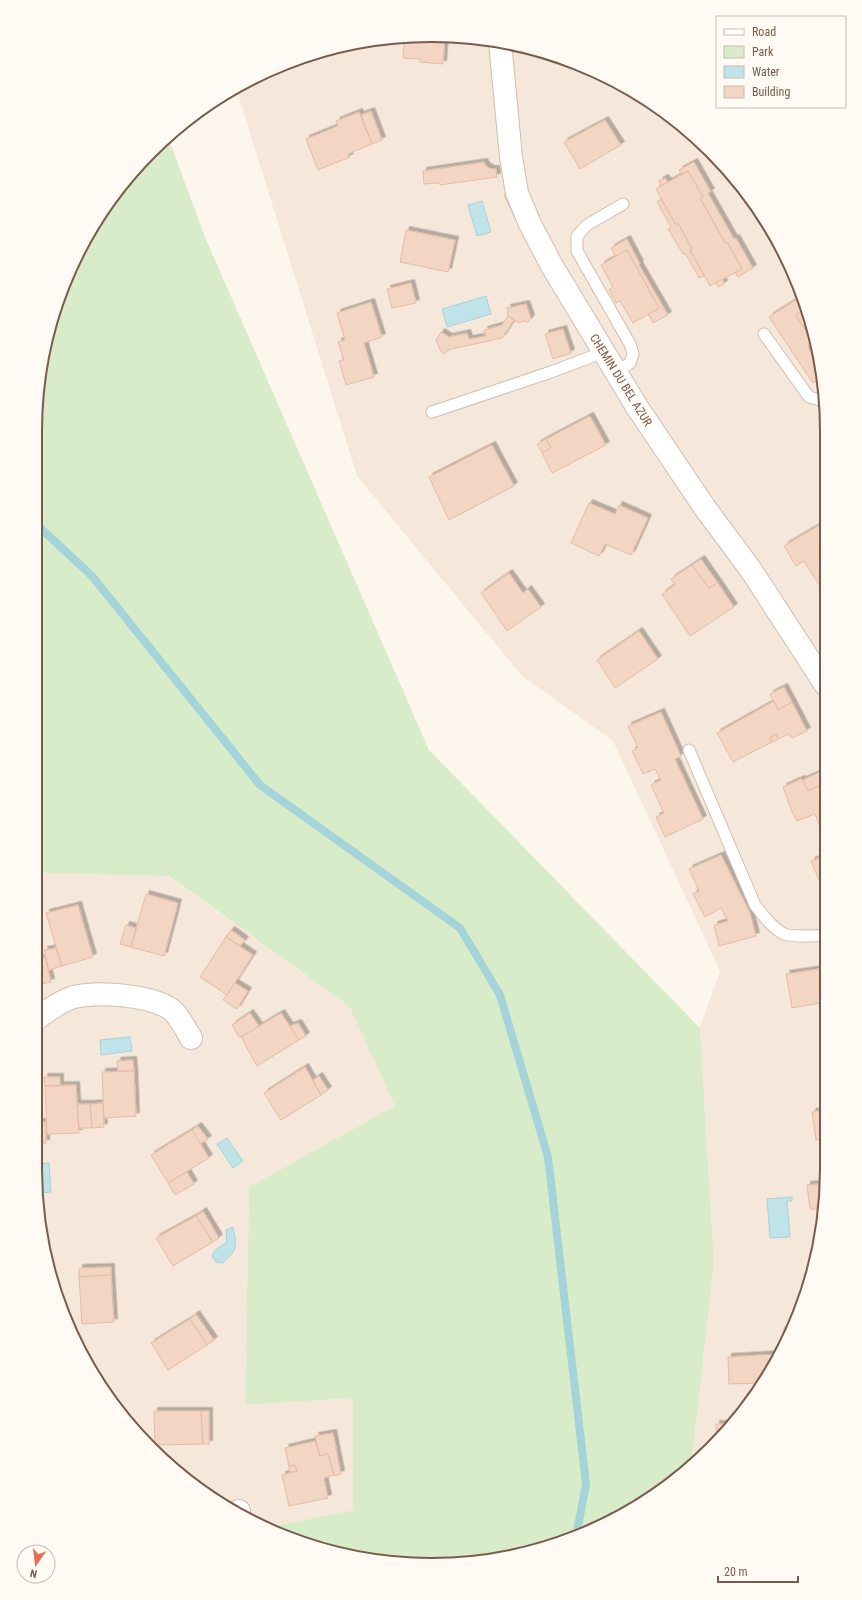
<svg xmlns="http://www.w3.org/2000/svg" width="862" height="1600" font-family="'Roboto Condensed',sans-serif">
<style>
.residential{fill:#f5e8da}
.green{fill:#d8ecc9}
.water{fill:#bfe3e8;stroke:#a5d3da}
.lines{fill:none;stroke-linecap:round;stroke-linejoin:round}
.stream{stroke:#a5d3da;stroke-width:8}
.building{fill:#f3d5c3;stroke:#e6bba3;filter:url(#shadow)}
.service-casing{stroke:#d1beb0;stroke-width:13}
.minor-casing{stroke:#d1beb0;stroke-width:24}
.service{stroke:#fff;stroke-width:11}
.minor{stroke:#fff;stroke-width:22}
.labels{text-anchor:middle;stroke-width:4;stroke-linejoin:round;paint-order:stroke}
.street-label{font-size:12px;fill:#7a5c4d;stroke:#fffaf3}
.rim{fill:none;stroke:#7a5c4d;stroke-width:2}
</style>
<defs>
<filter id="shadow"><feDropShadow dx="3.5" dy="-3.5" stdDeviation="0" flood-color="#0004"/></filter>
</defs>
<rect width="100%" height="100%" fill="#fdf6ec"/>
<g class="residential">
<polygon points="405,36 482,38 558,56 629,88 692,133 760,211 797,280 824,380 826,1195 813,1272 774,1367 745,1410 691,1468 714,1262 700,1028 720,971 613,741 522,676 357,476 236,88 256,76 328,49"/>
<polygon points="35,873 168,876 349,1006 395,1106 249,1187 245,1405 353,1398 353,1510 279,1525 280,1535 211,1498 170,1467 117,1410 88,1367 56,1297 43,1246 35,1169"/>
</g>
<polygon class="green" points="168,137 205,237 429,750 700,1028 714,1262 691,1468 651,1498 583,1535 533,1552 457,1564 405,1564 329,1552 280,1535 279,1525 353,1510 353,1398 245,1405 249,1187 395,1106 349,1006 169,876 35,873 36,405 49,328 88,233 133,170"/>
<g class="water">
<polygon points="482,201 491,232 477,236 468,205"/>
<polygon points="486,296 491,314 447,327 442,309"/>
<polygon points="130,1037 132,1051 101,1055 100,1040"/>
<polygon points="227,1138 243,1161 233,1168 217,1144"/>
<polygon points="49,1163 51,1192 37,1193 35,1164"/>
<polygon points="792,1197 792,1201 787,1201 790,1237 770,1238 767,1199"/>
<path d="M233 1227C237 1247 238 1249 223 1263L216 1262 212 1256 215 1250 227 1242 226 1230Z"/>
</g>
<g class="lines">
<polyline class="stream" points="36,524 92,576 260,785 460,928 500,995 548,1157 586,1484 576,1537"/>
</g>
<g class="building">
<polygon points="405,36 445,37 443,64 420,62 420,59 403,58"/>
<polygon points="554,55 558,56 572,62 555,64"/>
<polygon points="371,111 382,140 372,144 361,115"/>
<polygon points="359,112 372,144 348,154 350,157 318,170 306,139 338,126 336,121"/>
<polygon points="605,120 621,145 580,169 564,142"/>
<polygon points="484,162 486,166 491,169 496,169 497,177 440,185 439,183 424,184 423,171"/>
<polygon points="694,162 711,192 708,193 734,239 736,238 753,268 738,277 735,272 742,269 727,242 725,243 700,198 703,197 688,171 681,174 679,170"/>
<polygon points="688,171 703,197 700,198 725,243 727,242 742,269 710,286 690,250 692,249 678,223 676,225 656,189"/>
<polygon points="665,178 668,182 661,186 659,181"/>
<polygon points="508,194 515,218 504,195"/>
<polygon points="661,199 676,225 678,223 692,249 690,250 704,276 699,278 685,253 683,254 668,229 671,227 657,202"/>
<polygon points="406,230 455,240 448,272 400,262"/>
<polygon points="627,239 640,264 639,265 668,315 653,323 648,314 659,308 627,250 616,257 611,248"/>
<polygon points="627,250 659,308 633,323 620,301 616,303 609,290 613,287 601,265"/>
<polygon points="722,279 724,284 718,287 716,283"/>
<polygon points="411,283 416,303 392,308 387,289"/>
<polygon points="796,300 802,311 796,315 813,342 808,345 809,349 819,364 823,378 813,383 769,317"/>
<polygon points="371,302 382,337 364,343 374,377 346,385 339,361 344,360 338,342 345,340 337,313"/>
<polygon points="526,304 531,318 528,322 524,321 519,323 508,316 507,308"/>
<polygon points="802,311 809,323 803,327 796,315"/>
<polygon points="508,316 514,320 502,338 447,350 445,354 441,352 436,340 441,332 449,337 467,333 469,339 486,336 484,330 502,325"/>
<polygon points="563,329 571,353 553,359 545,334"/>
<polygon points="813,342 818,358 816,359 808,345"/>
<polygon points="590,416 606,445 552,473 542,453 551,448 546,439"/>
<polygon points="546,439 551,448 542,453 537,444"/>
<polygon points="492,445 514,486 449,520 429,477"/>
<polygon points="589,503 615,514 619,505 648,518 631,555 605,544 599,556 571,543"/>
<polygon points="823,523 824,586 821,588 804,561 796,566 784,546"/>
<polygon points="701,559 718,583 709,588 692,565"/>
<polygon points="692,565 709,588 718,583 734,607 690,636 662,594 675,585 671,579"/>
<polygon points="509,573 523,593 528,589 541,607 507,631 481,593"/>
<polygon points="639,631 658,659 615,688 597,660"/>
<polygon points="784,687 792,702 778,710 770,694"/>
<polygon points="774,701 778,710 792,702 807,731 792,738 789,734 778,739 776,734 770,738 772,742 733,762 717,733"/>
<polygon points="661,712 681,756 675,759 703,819 665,837 656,817 664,813 651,785 661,780 655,769 643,774 632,751 638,748 628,726"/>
<polygon points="776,734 778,739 772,742 770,738"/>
<polygon points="820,772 824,783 808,791 803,780"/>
<polygon points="801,779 803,780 808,791 825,783 825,840 815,814 797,821 792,812 783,787"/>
<polygon points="721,855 750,913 756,936 719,946 714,925 728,921 721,908 705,917 693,894 699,891 689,869"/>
<polygon points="825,856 825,894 811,861"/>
<polygon points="146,894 178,903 164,956 131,947"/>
<polygon points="78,905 93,957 62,966 46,913"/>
<polygon points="126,925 136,928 131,947 120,944"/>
<polygon points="231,930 245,940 240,946 226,937"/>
<polygon points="226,937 253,955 227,995 200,977"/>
<polygon points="56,948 62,966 49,970 44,950"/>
<polygon points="45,957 51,982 35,985 35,960"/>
<polygon points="825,968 826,986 822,987 819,969"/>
<polygon points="819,969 822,987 826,986 826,1002 792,1008 786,974"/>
<polygon points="235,983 248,991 237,1009 223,1000"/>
<polygon points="250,1013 259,1026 250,1033 239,1037 232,1025"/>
<polygon points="281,1013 299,1040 257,1066 241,1037"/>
<polygon points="298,1023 306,1036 299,1040 290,1026"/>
<polygon points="133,1060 134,1071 118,1071 117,1061"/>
<polygon points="305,1067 321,1095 281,1120 264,1093"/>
<polygon points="134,1071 136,1116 104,1118 102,1072"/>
<polygon points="319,1076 328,1090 321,1095 313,1080"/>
<polygon points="44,1077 60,1077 60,1086 45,1086"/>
<polygon points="76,1085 79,1133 47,1134 45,1086"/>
<polygon points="103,1103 104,1127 92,1128 90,1104"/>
<polygon points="77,1104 90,1104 92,1128 79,1128"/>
<polygon points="826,1110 826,1139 816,1140 812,1112"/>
<rect x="35" y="1122" width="11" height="21"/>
<polygon points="198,1126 208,1139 200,1144 192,1130"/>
<polygon points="192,1130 209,1158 168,1183 151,1155"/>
<polygon points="187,1172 194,1184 175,1195 168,1183"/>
<polygon points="826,1183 826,1195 821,1225 819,1225 817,1206 821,1205 819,1184"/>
<polygon points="819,1184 821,1205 817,1206 817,1209 810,1209 807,1185"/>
<polygon points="203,1211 219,1238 213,1242 196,1216"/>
<polygon points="196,1216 213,1242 173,1266 156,1238"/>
<polygon points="111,1267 111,1275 79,1277 79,1268"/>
<polygon points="111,1275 114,1322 82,1324 79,1277"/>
<polygon points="196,1314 214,1340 207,1345 190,1319"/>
<polygon points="190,1319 207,1345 168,1370 151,1343"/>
<polygon points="784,1327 791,1327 784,1342"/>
<polygon points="779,1354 774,1367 763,1383 729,1384 728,1357"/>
<polygon points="154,1411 201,1411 203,1444 155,1445"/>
<polygon points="201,1411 209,1411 209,1444 203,1444"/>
<polygon points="716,1424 723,1424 724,1433 717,1440"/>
<polygon points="723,1424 733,1424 724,1433"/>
<polygon points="333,1433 341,1474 334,1476 328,1454 320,1456 315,1436"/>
<polygon points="315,1441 320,1456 328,1454 333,1472 333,1475 324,1478 328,1498 289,1506 282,1475 297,1471 295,1465 289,1466 285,1448"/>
<polygon points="295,1465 297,1471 290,1472 289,1466"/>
</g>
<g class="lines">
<g class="service-casing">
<g id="service">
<polyline points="764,334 809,397 824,401"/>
<polyline points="616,372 630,363 633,354 630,344 577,251 577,236 587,225 623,204"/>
<polyline points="432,412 551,372 604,352"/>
<path d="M689 750 755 905C763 915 772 928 784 934 792 937 817 936 825 935"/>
</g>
</g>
<g class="minor-casing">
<g id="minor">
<polyline points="500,42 511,157 517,193 530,224 552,266 637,407 705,508 751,570 825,684"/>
<path d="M35 1021C41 1014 65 999 74 997 99 991 151 995 172 1010 178 1015 187 1031 191 1038"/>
<polyline points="238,1513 239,1511"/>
</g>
</g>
<use href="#service" class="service"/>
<use href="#minor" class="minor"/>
</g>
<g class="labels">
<g class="street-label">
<text transform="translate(621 380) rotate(58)" y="4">CHEMIN DU BEL AZUR</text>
</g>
</g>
<path d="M0 0H862V1600H0ZM431 42H431A389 389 0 0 1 820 431V1169A389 389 0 0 1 431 1558H431A389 389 0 0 1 42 1169V431A389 389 0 0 1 431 42Z" fill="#fffaf3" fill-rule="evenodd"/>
<path class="rim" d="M431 42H431A389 389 0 0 1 820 431V1169A389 389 0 0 1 431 1558H431A389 389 0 0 1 42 1169V431A389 389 0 0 1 431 42Z"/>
<rect x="716" y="16" width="130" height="92" fill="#fffaf3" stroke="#cabbb1"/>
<rect x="724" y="29" width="20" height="6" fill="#ffffff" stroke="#cabbb1"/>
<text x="752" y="36" font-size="12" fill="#7a5c4d">Road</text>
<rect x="724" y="46" width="20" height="12" fill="#d8ecc9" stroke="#cabbb1"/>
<text x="752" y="56" font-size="12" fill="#7a5c4d">Park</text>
<rect x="724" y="66" width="20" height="12" fill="#bfe3e8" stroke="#cabbb1"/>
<text x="752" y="76" font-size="12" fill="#7a5c4d">Water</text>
<rect x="724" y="86" width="20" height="12" fill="#f3d5c3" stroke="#cabbb1"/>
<text x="752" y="96" font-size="12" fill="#7a5c4d">Building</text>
<g transform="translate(36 1564) rotate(194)"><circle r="19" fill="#fffaf3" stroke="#cabbb1"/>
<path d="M0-3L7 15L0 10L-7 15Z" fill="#e76f51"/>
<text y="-6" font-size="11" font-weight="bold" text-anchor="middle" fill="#7a5c4d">N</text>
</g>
<path d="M718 1576v6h80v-6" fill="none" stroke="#7a5c4d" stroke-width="2"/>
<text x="724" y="1576" font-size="12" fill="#7a5c4d" stroke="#fffaf3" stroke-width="3" paint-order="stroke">20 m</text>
</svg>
